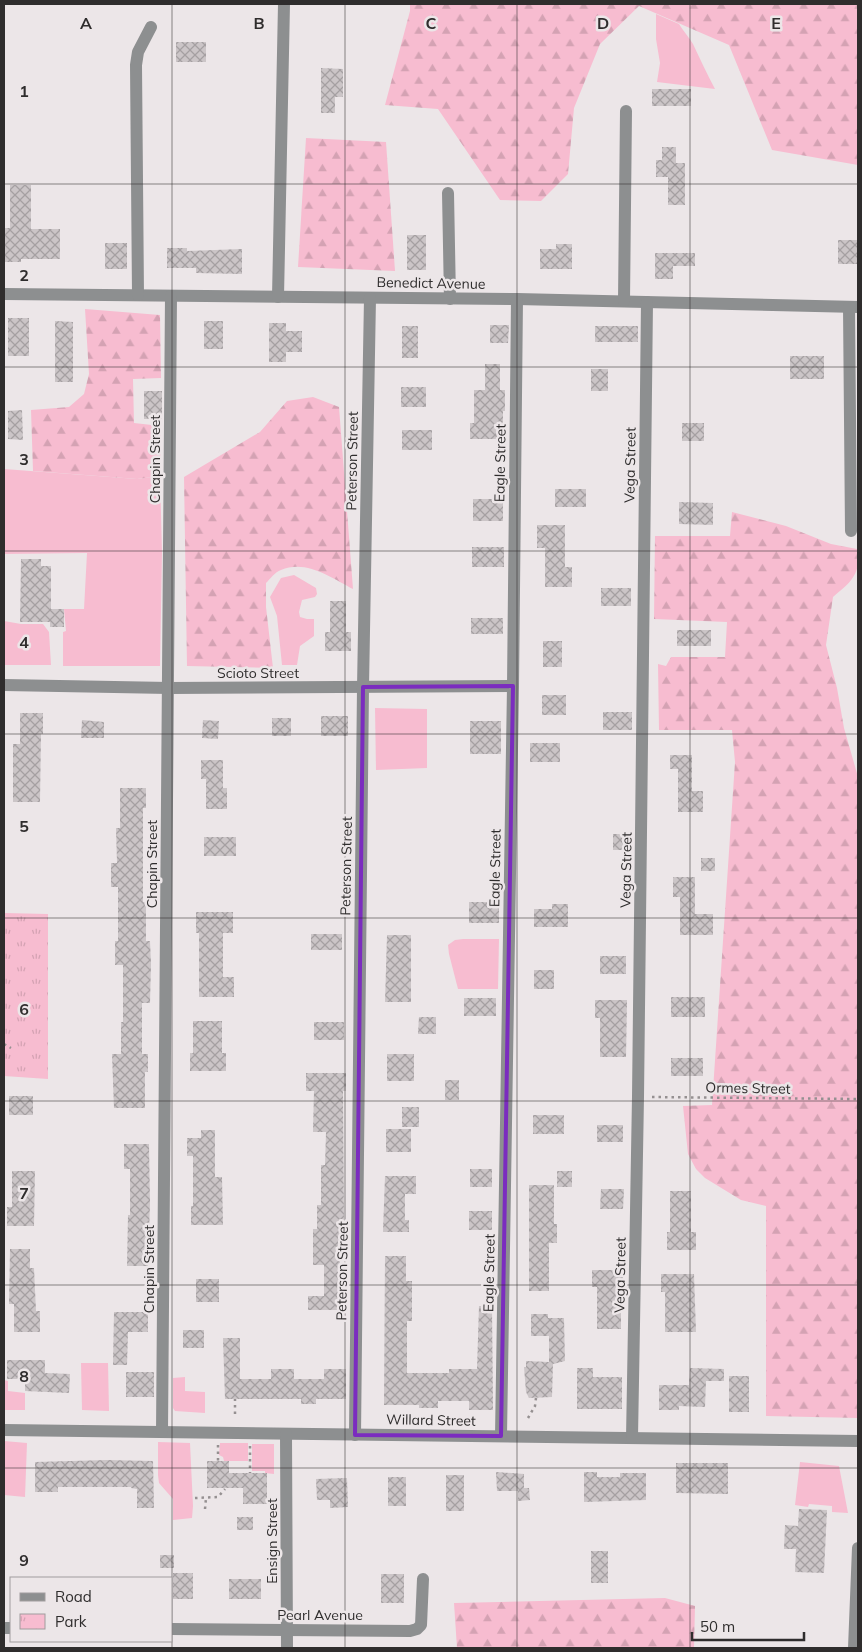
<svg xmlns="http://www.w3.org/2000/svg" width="862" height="1652" font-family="Mulish,sans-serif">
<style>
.grass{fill:#f7bcd0}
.forest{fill:url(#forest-firs)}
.park{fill:url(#park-tufts)}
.building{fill:url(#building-cross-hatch)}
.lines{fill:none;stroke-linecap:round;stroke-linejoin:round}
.path{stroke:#959091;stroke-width:2.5;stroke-dasharray:2.5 4;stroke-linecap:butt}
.minor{stroke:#8d8f90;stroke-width:12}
.marked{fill:none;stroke:#7b2cbf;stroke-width:4;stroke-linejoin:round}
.grid{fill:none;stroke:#2f2d2d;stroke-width:1;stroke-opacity:0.55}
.labels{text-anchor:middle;stroke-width:5;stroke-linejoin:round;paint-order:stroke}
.street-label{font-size:14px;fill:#2f2d2d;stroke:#ece6e8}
.grid-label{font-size:16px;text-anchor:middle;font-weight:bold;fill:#2f2d2d;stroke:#ece6e8;stroke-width:5;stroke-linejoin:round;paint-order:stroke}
</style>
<defs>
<pattern id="forest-firs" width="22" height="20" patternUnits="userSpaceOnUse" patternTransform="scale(1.25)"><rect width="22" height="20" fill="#f7bcd0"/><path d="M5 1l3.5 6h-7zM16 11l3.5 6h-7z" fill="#d4a2b3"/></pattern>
<pattern id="park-tufts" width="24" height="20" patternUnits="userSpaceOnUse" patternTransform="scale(1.25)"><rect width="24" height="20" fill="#f7bcd0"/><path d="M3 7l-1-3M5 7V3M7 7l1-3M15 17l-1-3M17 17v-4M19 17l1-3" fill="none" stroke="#d4a2b3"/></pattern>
<pattern id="building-cross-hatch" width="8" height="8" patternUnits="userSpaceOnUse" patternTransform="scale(1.25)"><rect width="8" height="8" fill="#cbc5c7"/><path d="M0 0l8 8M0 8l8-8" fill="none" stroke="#a5a0a2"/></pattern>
</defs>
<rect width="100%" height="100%" fill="#ece6e8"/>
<g class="grass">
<path d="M656 14 679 24C683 31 689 37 693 44 700 59 707 74 715 89L657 82 660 63 656 39Z"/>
<polygon points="4,469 137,479 160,476 162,552 160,666 63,666 63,632 66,631 64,609 84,609 87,553 4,554"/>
<polygon points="294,575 316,588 317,594 315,597 302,600 299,612 300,617 307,619 314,619 314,636 300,646 297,665 282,665 277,616 270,597 281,578"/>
<polygon points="4,621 21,624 43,624 49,632 51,665 4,665"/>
<polygon points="375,708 427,709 427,768 376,770"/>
<polygon points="463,939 499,939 498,989 458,989 449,954 448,945 455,940"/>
<polygon points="81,1363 108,1363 109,1411 82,1410"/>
<polygon points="185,1377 185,1391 205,1392 205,1413 175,1411 173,1408 173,1378"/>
<polygon points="4,1380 8,1381 8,1391 25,1393 25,1410 4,1410"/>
<polygon points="4,1441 27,1443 25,1497 4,1495"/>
<polygon points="158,1442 190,1443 193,1506 192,1518 173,1520 173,1499 159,1483 158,1475"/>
<polygon points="220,1443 248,1443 248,1461 224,1461 223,1457 219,1455"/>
<polygon points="252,1444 274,1444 274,1474 265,1473 265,1471 252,1471"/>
<polygon points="800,1462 839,1466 848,1513 832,1512 832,1506 809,1504 808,1507 795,1505"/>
</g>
<g class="forest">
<polygon points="410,4 858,4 858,165 772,150 729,45 639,6 600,44 574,108 568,174 541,201 500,200 438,109 385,105 410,11"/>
<polygon points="306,138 386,142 395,271 298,267"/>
<polygon points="85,309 160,315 161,378 133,379 134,423 161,426 160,476 137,479 33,471 31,410 69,407 84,394 89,374"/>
<path d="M313 397 339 407 353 589C332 578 306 559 281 570 275 572 270 579 266 583V607L273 668 187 666 184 477 260 432 287 401Z"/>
<path d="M732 512 786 526 831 544 857 549C862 574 850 583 833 597L826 645 837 688 844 728 858 777V1418L766 1416V1206L741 1200 705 1178 696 1169 688 1154 683 1106 712 1105 735 762 732 730H659L658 664 666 666 671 657H725L727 622 654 619 655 536H730Z"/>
<polygon points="665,1598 695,1606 694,1648 457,1648 454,1603"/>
</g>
<polygon class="park" points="4,913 48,914 48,1079 4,1076"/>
<g class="building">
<rect x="176" y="42" width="30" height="20"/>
<polygon points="321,68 343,69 343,97 335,97 335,113 321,113"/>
<rect x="652" y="89" width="39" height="17"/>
<polygon points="662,147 676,147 676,163 685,163 685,205 668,205 668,177 656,177 656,160 662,160"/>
<polygon points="10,185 31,185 31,229 60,229 60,259 21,259 21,262 4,262 4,228 10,228"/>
<rect x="407" y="235" width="19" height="35"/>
<rect x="838" y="240" width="20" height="24"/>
<rect x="105" y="243" width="22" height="26"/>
<polygon points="556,244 572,244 572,269 540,269 540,249 556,249"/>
<polygon points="167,248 187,248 187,251 242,249 242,274 196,273 196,268 167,268"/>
<polygon points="655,253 695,253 695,266 673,266 673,279 655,279"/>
<rect x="8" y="318" width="21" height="38"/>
<polygon points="55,321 73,322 73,382 55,382"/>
<rect x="204" y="321" width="19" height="28"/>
<polygon points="269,323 286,323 286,331 302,331 302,352 286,352 286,362 269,362"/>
<polygon points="490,325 509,325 508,343 490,343"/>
<rect x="402" y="326" width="16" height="32"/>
<rect x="595" y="326" width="43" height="16"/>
<rect x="790" y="356" width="34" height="23"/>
<polygon points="485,364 500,364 500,390 505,390 505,411 503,411 503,439 470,439 470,423 474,423 474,390 485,390"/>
<rect x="591" y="369" width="17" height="22"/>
<rect x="401" y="387" width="25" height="20"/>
<rect x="144" y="391" width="18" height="28"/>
<polygon points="22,410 23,440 8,439 8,411"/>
<rect x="682" y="423" width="22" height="18"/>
<rect x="402" y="430" width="30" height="20"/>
<rect x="555" y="489" width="31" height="18"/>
<rect x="473" y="499" width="30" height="22"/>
<polygon points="679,502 713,503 713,525 679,524"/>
<polygon points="537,525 565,525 565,567 572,567 572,587 545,587 545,548 537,548"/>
<rect x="472" y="547" width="32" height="20"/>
<polygon points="21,559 41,559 41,566 51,566 51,609 64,609 64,627 50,627 50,622 20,622"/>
<rect x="601" y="588" width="30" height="18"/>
<polygon points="330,601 346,601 346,632 351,632 351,651 325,651 325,632 330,632"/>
<rect x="471" y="618" width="32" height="16"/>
<rect x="677" y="630" width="34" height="16"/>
<rect x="543" y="641" width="19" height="26"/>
<rect x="542" y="695" width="24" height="20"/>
<rect x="603" y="712" width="29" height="18"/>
<polygon points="20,713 43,713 43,734 41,734 40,802 13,802 13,744 20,744"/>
<rect x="321" y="716" width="27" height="20"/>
<rect x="272" y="718" width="19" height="18"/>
<polygon points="82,720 104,722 104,738 81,738"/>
<polygon points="203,720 219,721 218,739 202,738"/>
<rect x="470" y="721" width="31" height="33"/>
<rect x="530" y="743" width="30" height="19"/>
<polygon points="670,755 692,755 692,791 703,791 703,812 678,812 678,769 670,769"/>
<polygon points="201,760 223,760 223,788 227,788 227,809 206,809 206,779 201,779"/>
<polygon points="120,788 146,788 146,808 143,808 143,902 146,902 146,941 150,941 151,964 150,1003 142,1003 142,1054 148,1054 148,1072 145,1072 145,1108 114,1108 112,1054 121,1054 121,1022 123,1022 123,965 115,965 115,941 118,941 118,887 111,887 111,863 117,863 116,828 120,828"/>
<rect x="613" y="834" width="15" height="16"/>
<rect x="204" y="837" width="32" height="19"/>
<rect x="701" y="858" width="14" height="13"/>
<polygon points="673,877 695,877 695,914 713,914 713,935 680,935 680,897 673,897"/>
<rect x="469" y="902" width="30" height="21"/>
<polygon points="552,904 568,904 568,927 534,927 534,909 552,909"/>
<polygon points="196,912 233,912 233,933 223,933 223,977 234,977 234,997 199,997 199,933 196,933"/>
<rect x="311" y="934" width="31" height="16"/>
<polygon points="387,935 411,935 411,1002 385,1002"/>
<rect x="600" y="956" width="26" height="18"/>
<rect x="534" y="970" width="20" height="19"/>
<rect x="671" y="997" width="34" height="20"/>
<rect x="464" y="998" width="32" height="18"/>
<polygon points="595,1000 627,1000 626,1057 600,1057 600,1018 595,1018"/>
<polygon points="419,1017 436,1017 436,1034 418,1034"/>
<polygon points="193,1021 222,1021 222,1053 226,1053 226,1071 190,1071 190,1053 193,1053"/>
<rect x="314" y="1022" width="30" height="18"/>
<rect x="387" y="1054" width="27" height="27"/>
<rect x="671" y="1058" width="32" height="18"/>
<polygon points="306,1073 346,1073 346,1091 343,1091 344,1223 340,1223 340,1296 343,1296 343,1310 308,1310 308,1296 324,1296 324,1265 313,1265 313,1229 317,1229 317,1205 321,1205 321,1165 325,1165 326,1132 313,1132 314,1091 306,1091"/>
<rect x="445" y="1080" width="14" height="20"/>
<rect x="9" y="1096" width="24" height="19"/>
<rect x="402" y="1107" width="17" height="20"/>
<rect x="533" y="1115" width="31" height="19"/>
<rect x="597" y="1125" width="26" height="17"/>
<rect x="386" y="1129" width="25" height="23"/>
<polygon points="201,1130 215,1130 215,1177 222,1177 223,1225 191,1225 191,1206 193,1206 193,1156 187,1156 187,1138 201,1138"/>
<polygon points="124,1144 149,1144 150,1203 148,1266 127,1266 128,1215 130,1215 130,1169 124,1169"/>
<rect x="470" y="1169" width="22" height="18"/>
<polygon points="12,1171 35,1171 34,1226 7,1226 7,1207 12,1207"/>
<rect x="557" y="1171" width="15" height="16"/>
<polygon points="385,1176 416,1176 416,1194 405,1194 405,1220 409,1220 409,1232 383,1232"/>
<polygon points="529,1185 554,1185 554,1224 557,1224 557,1243 549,1243 549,1291 529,1291"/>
<polygon points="601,1189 624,1189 623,1209 600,1209"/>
<polygon points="670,1191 691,1191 691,1232 696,1232 696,1250 667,1250 667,1232 670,1232"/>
<rect x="469" y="1211" width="23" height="19"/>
<polygon points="10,1249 30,1249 30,1268 34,1268 36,1311 40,1311 40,1332 14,1332 14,1304 9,1304"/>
<polygon points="385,1256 406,1256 406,1281 412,1281 412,1321 407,1321 407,1373 449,1373 449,1369 477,1369 479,1306 492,1306 493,1410 469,1410 469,1401 438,1401 438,1408 419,1408 419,1405 384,1405"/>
<polygon points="592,1270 623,1270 623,1287 621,1287 621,1329 597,1329 597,1287 592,1287"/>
<polygon points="661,1274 694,1274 696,1332 665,1332 665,1292 661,1292"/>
<rect x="196" y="1279" width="23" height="23"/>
<polygon points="114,1312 148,1312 148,1332 128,1332 127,1365 113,1365"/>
<polygon points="531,1314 548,1314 548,1318 564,1318 565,1361 553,1364 552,1397 529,1398 526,1392 524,1367 526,1367 526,1361 549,1362 549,1336 531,1336"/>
<rect x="183" y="1330" width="21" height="18"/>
<polygon points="223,1338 240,1338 240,1379 271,1379 271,1369 294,1369 294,1379 324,1379 324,1369 346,1369 346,1399 316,1399 316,1404 301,1404 301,1399 225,1399"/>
<polygon points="7,1360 45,1360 45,1373 70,1374 69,1393 25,1391 25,1379 7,1379"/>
<polygon points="577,1368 593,1368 593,1377 622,1377 622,1409 577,1409"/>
<polygon points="690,1368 724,1369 724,1381 706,1381 705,1407 679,1406 679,1410 659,1410 659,1385 689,1385"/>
<rect x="126" y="1372" width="28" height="25"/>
<rect x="729" y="1376" width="20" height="36"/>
<polygon points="107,1460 153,1461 154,1508 137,1508 137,1489 131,1488 131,1487 58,1487 58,1492 35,1492 35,1462"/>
<polygon points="207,1461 229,1461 229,1473 267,1473 267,1504 243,1504 243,1488 207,1488"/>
<polygon points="676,1463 728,1463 728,1494 676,1493"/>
<polygon points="496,1472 524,1474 524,1488 529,1488 530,1500 518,1501 518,1491 497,1491"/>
<polygon points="584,1472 597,1472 597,1477 620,1477 620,1473 646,1473 646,1500 584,1502"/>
<rect x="446" y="1475" width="18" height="36"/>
<rect x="388" y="1477" width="18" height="29"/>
<polygon points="347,1478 348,1507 330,1508 330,1500 317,1500 316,1479"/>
<polygon points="799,1509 827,1510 824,1573 795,1572 796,1549 784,1549 785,1525 798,1526"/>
<rect x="237" y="1517" width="16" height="13"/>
<rect x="591" y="1551" width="17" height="32"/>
<rect x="160" y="1555" width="14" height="13"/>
<rect x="173" y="1573" width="20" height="26"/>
<rect x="381" y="1574" width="23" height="29"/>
<rect x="229" y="1579" width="32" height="20"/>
</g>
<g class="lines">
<g class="path">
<polyline points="4,1044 11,1048"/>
<polyline points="652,1097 858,1099"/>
<polyline points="235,1414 235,1399"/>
<polyline points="528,1418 535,1406 536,1398"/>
<polyline points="218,1445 218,1461"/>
<polyline points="250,1446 250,1473"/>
<polyline points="195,1498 218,1497 225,1489"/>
<polyline points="205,1509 206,1498"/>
</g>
<g class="minor">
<polyline points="448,193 450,299"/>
<polyline points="4,294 517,299 858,307"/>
<polyline points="138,295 136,65 138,52 151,27"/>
<polyline points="278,297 284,4"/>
<polyline points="624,301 626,111"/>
<polyline points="849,307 851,531"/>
<polyline points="4,685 169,688 513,686"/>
<polyline points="4,1430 858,1441"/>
<polyline points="162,1432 171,296"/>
<polyline points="286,1434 287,1648"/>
<polyline points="355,1435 363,687 370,298"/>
<polyline points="501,1436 513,686 517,299"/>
<polyline points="632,1438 638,1097 647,302"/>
<polyline points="4,1628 11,1628"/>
<polyline points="171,1629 410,1631 417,1629 421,1625 423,1579"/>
<polyline points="854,1648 858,1548"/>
</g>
</g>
<path class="marked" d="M513 686 501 1436 355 1435 363 687Z"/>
<path class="grid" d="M172 4V1648M345 4V1648M517 4V1648M690 4V1648M4 184H858M4 367H858M4 551H858M4 734H858M4 918H858M4 1101H858M4 1285H858M4 1468H858"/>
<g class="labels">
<g class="street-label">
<text transform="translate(431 283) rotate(1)" y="5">Benedict Avenue</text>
<text transform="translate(155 459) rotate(-90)" y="5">Chapin Street</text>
<text transform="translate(352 461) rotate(-89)" y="5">Peterson Street</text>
<text transform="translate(500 463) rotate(-89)" y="5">Eagle Street</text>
<text transform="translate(630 465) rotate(-89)" y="5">Vega Street</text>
<text x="258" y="678">Scioto Street</text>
<text transform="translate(152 864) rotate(-90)" y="5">Chapin Street</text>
<text transform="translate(346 866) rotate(-89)" y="5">Peterson Street</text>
<text transform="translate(495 868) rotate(-89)" y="5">Eagle Street</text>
<text transform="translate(626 870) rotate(-89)" y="5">Vega Street</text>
<text transform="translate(748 1088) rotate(1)" y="5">Ormes Street</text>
<text transform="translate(149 1269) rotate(-90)" y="5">Chapin Street</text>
<text transform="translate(342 1271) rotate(-89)" y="5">Peterson Street</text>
<text transform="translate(489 1273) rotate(-89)" y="5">Eagle Street</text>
<text transform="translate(620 1275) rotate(-89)" y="5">Vega Street</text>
<text transform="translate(431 1420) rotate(1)" y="5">Willard Street</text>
<text transform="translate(272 1541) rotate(-90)" y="5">Ensign Street</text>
<text x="320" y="1620">Pearl Avenue</text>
</g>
</g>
<g class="grid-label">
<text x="86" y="29">A</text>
<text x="259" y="29">B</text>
<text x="431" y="29">C</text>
<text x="603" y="29">D</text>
<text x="776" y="29">E</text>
<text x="24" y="97">1</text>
<text x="24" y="281">2</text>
<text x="24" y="465">3</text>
<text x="24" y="648">4</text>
<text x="24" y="832">5</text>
<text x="24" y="1015">6</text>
<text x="24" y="1199">7</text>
<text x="24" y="1382">8</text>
<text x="24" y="1566">9</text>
</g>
<rect width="862" height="1652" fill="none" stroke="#2f2d2d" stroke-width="10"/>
<rect x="10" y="1577" width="162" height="65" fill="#ece6e8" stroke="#a09c9d"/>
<rect x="20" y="1593" width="25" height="8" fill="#8d8f90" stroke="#a09c9d"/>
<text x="55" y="1602" font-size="15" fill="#2f2d2d">Road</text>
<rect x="20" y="1614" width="25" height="15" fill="url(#park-tufts)" stroke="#a09c9d"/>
<text x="55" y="1627" font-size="15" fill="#2f2d2d">Park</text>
<path d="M692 1632v8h112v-8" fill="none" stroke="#2f2d2d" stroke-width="2.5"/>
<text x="700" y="1632" font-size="15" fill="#2f2d2d" stroke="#ece6e8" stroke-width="4" paint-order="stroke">50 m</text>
</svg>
